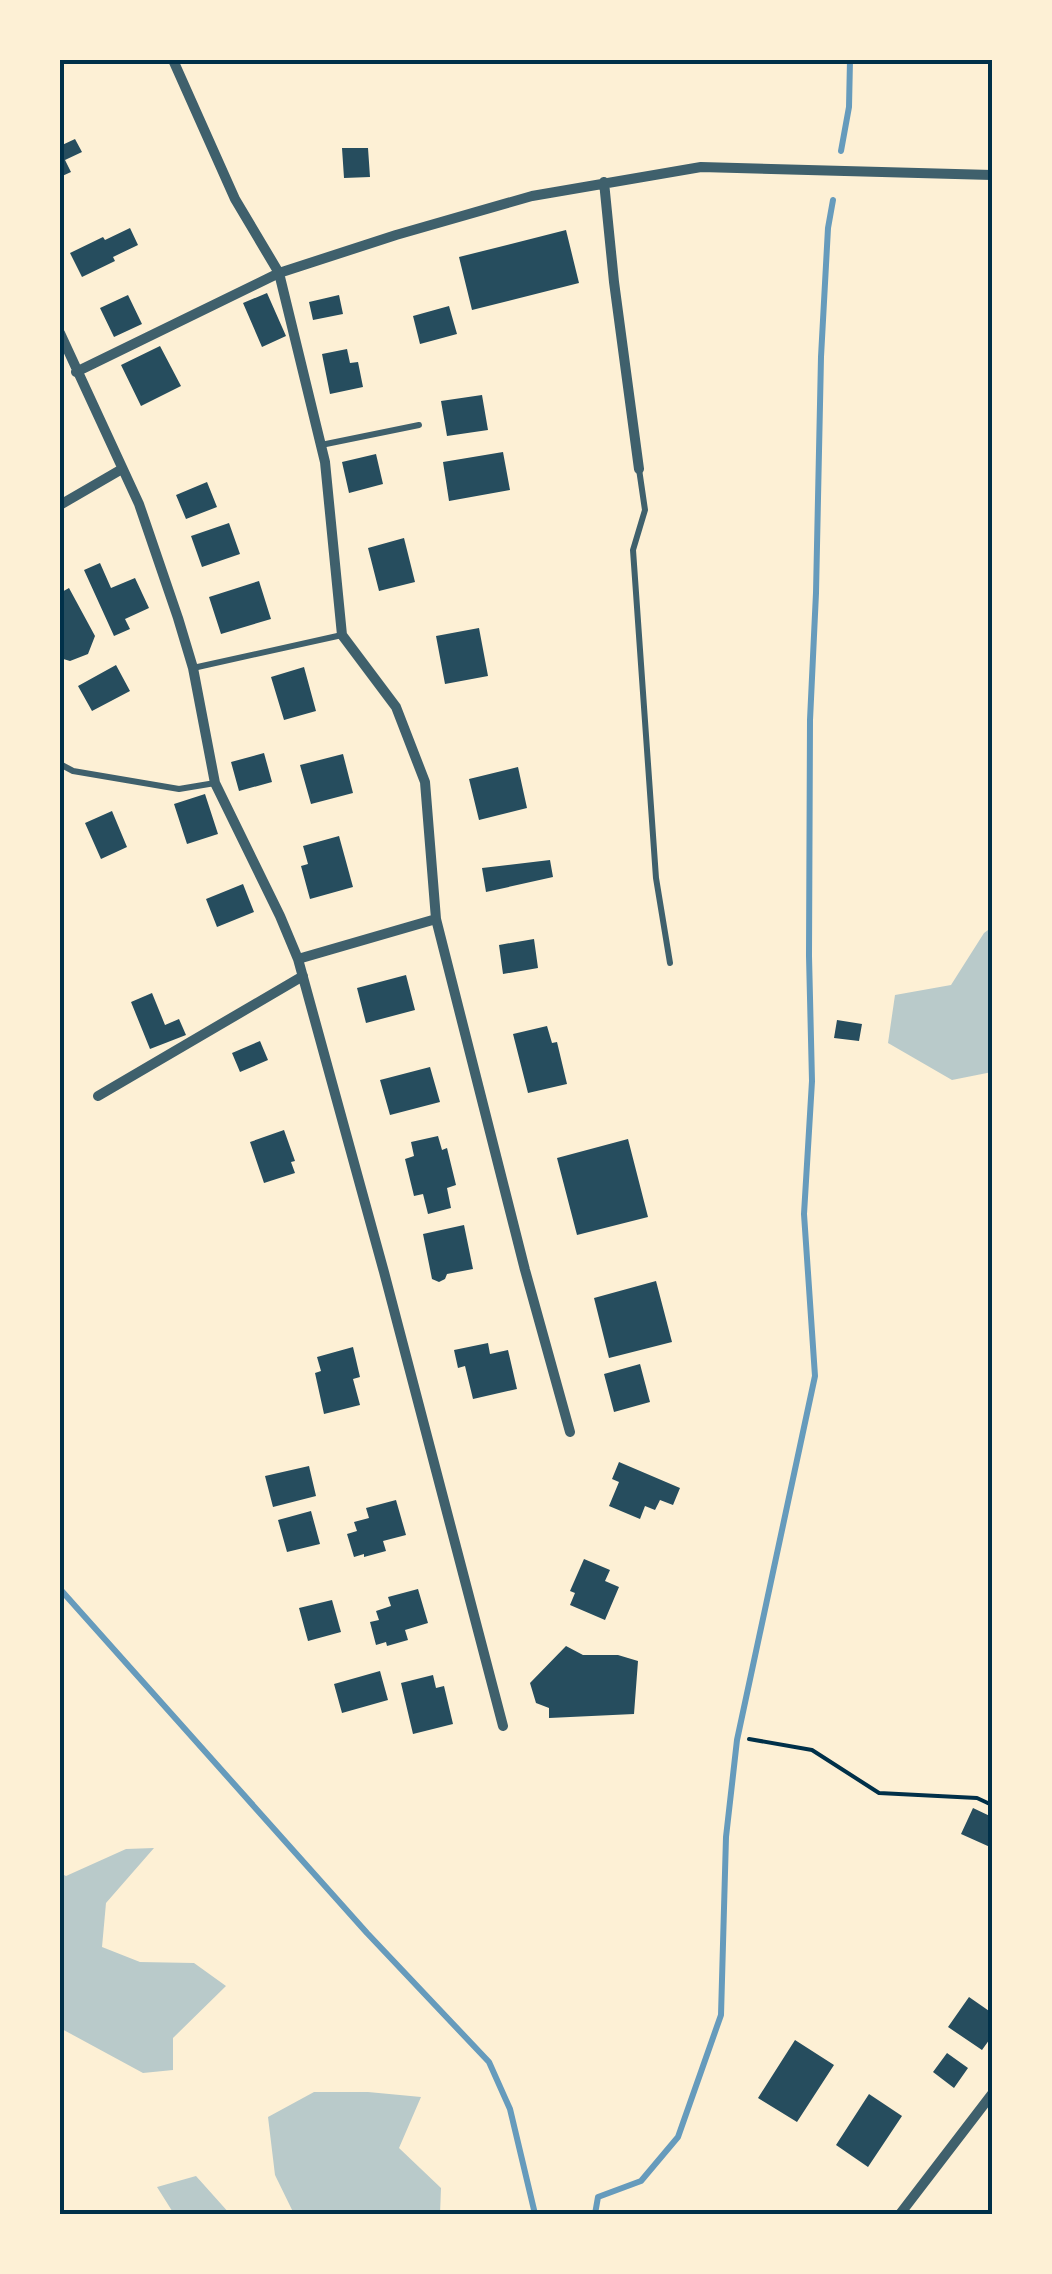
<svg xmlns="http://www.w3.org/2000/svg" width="1052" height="2274" viewBox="0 0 1052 2274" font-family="'Source Sans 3',sans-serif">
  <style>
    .green { fill: #b9caca }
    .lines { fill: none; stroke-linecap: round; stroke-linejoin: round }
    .stream { stroke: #669bbc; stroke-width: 6 }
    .building { fill: #264d5e }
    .path { stroke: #003049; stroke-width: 4 }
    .service { stroke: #3f606c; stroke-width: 6 }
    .minor { stroke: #3f606c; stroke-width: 10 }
    .neatline { fill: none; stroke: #003049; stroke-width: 4 }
  </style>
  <rect width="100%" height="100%" fill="#fdf0d5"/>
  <path class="green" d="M992,927V1072L952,1080L888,1043L895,995L951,985L984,933Z
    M154,1848L106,1903L102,1947L140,1962L194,1963L226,1986L173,2038V2070L143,2073L60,2028V1873L66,1876L126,1849Z
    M314,2092H368L421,2097L399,2148L441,2188L440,2214H294L275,2175L268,2117Z
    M196,2176L230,2214H174L157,2187Z"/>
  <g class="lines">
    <path class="stream" d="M841,151L849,107L850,60
      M60,1589L367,1933L489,2062L510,2109L535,2214
      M595,2214L598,2197L641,2181L678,2137L721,2015L726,1837L737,1740L815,1376L804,1214L812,1081L809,956L810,720L816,593L821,357L828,228L833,200"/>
  </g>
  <path class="building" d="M75,139L82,152L65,160L71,172L60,177V146Z
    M342,148H368L370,177L344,178Z
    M130,228L138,245L113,257L115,261L82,277L70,253L103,237L105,240Z
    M566,230L579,283L472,310L459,257Z
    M267,293L286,336L262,347L243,303Z
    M128,295L142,324L114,337L100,308Z
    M339,295L343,314L313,320L309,302Z
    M449,306L457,334L420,344L413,316Z
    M160,346L181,386L141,406L121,365Z
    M347,349L350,363L358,362L363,387L330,394L322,354Z
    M482,395L488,430L447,436L441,401Z
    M503,452L510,490L449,501L443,462Z
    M376,454L383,484L349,493L342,462Z
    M207,482L217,507L186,519L176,495Z
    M229,523L240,554L202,567L191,536Z
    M404,538L415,582L379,591L368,548Z
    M100,563L111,588L135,578L149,608L125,619L130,629L114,636L84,570Z
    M259,581L271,619L221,634L209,597Z
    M69,588L95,636L88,654L70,661L60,658V593Z
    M479,628L488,676L445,684L436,636Z
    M116,665L130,691L92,711L78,686Z
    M304,667L316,711L284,720L271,677Z
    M264,753L272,782L239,791L231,762Z
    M343,754L353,793L311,804L300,765Z
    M518,767L527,808L479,820L469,779Z
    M205,794L218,834L187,844L174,804Z
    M112,811L127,847L101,859L85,823Z
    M339,836L353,887L310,899L301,866L308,864L303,846Z
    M550,860L553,877L486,892L482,868Z
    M243,884L254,912L217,927L206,899Z
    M534,939L538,968L503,974L499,945Z
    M406,975L415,1010L366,1023L357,988Z
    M152,993L165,1025L179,1019L186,1035L150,1049L131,1002Z
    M837,1020L862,1024L859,1041L834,1038Z
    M547,1026L552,1043L557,1042L567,1084L528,1093L513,1034Z
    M260,1041L268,1060L240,1072L232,1053Z
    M430,1067L440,1102L390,1115L380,1080Z
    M284,1130L295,1161L291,1162L295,1173L264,1183L250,1142Z
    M438,1136L442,1150L447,1148L456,1185L447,1188L451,1208L428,1214L423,1194L414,1196L405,1159L414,1156L411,1142Z
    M628,1139L648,1217L577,1235L557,1158Z
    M464,1225L473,1269L447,1274L445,1279L439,1282L432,1279L423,1234Z
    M656,1281L672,1342L609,1358L594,1298Z
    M488,1343L490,1354L508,1350L517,1389L473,1399L465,1366L458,1368L454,1350Z
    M353,1347L360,1377L353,1379L360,1405L324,1414L315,1373L321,1371L317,1357Z
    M640,1364L650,1402L614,1412L604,1374Z
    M619,1462L680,1488L673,1505L660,1500L655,1510L645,1506L640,1519L609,1506L619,1482L612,1479Z
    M309,1466L316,1496L273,1507L265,1476Z
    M396,1500L406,1535L383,1541L386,1551L364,1557V1554L354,1557L347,1534L357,1531L354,1522L369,1518L366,1508Z
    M311,1511L320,1544L287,1552L278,1520Z
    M584,1559L610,1570L605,1581L619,1587L605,1620L570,1605L575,1593L570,1591Z
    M418,1589L428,1623L405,1630L408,1640L387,1646L386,1642L376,1645L370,1622L379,1620L376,1611L391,1606L388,1597Z
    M332,1600L341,1632L308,1641L299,1608Z
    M566,1646L583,1655H618L638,1661L634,1714L549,1718V1708L536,1703L530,1683Z
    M380,1671L388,1700L342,1713L334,1684Z
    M433,1675L436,1688L444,1686L453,1724L413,1734L401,1683Z
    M973,1808L992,1817L990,1847L961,1834Z
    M969,1997L992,2013V2036L982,2050L948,2027Z
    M795,2040L834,2065L797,2122L758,2098Z
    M947,2053L968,2068L954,2088L933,2072Z
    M869,2094L902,2116L868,2167L836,2145Z"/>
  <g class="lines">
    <path class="path" d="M749,1739L812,1750L879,1793L977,1798L992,1805"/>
    <path class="service" d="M321,445L419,425
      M639,469L645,510L633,550L656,878L670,963
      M193,668L342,635
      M60,764L73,771L179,789L215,783"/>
    <path class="minor" d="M173,60L235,199L279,273L325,462L342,635L396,707L425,782L436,919L525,1270L570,1432
      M604,182L614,282L639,469
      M60,333L139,504L178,618L193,668L215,783L280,916L298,959L384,1272L503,1726
      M76,372L279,273L396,235L532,196L701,167L992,175
      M60,505L122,469
      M298,959L436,919
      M98,1096L303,976
      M900,2214L992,2094"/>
  </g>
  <rect width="1052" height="2274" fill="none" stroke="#fdf0d5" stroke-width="125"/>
  <rect x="62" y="62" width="928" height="2150" class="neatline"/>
</svg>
